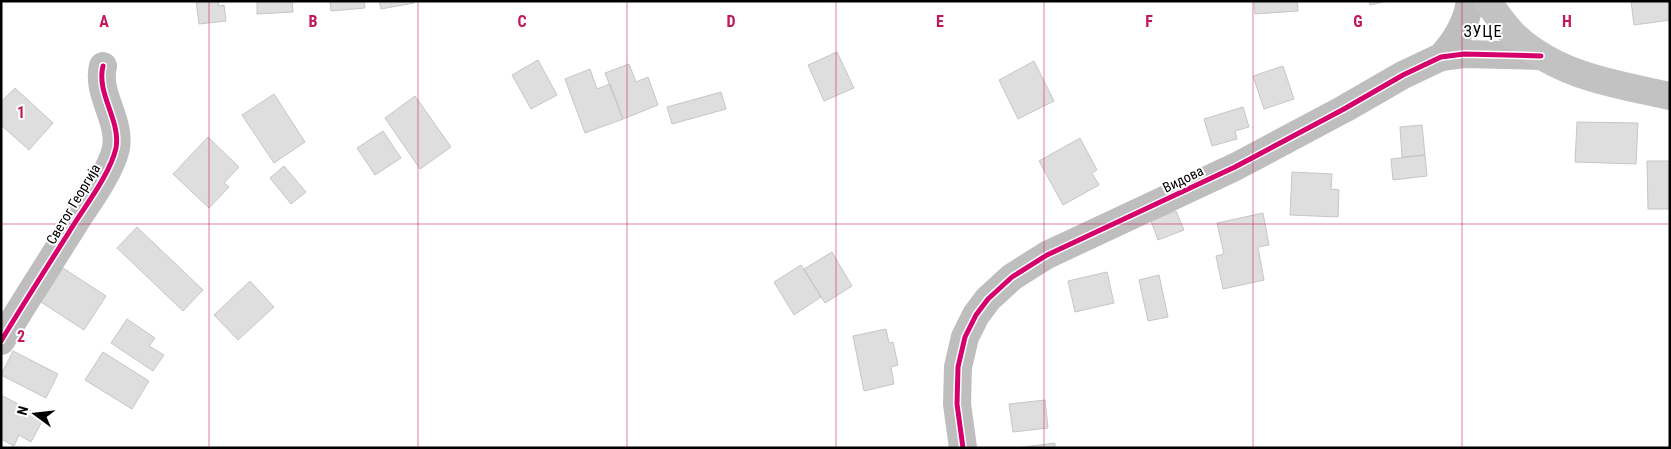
<svg xmlns="http://www.w3.org/2000/svg" width="1671" height="449" viewBox="0 0 1671 449" font-family="'Roboto Condensed',sans-serif">
  <style>
    .building { fill: #dedede; stroke: #c6c6c6 }
    .lines { fill: none; stroke-linecap: round; stroke-linejoin: round }
    .street { stroke: #bebebe; stroke-width: 28 }
    .secondary { stroke: #c2c2c2; stroke-width: 28 }
    .cycleway-casing { stroke: #fff; stroke-width: 8 }
    .cycleway { stroke: #d6006c; stroke-width: 5 }
    .grid { fill: none; stroke: #c2185b; stroke-width: 1; stroke-opacity: 0.55 }
    .labels { text-anchor: middle; dominant-baseline: central; stroke-width: 4; stroke-linejoin: round; paint-order: stroke }
    .street-label { font-size: 14px; fill: #000; stroke: #fff }
    .quarter-label { font-size: 16px; letter-spacing: 1px; fill: #000; stroke: #fff }
    .grid-label { font-size: 16px; text-anchor: middle; font-weight: bold; fill: #c2185b; stroke: #fff; stroke-width: 4; stroke-linejoin: round; paint-order: stroke }
  </style>
  <rect width="100%" height="100%" fill="#fff"/>
  <path class="building" d="M196,1H218L219,6L224,5L226,21L199,24Z
    M257,1H292L293,12L257,14Z
    M330,1H364L365,8L331,11Z
    M379,1H414V3L381,9Z
    M1254,1H1297L1298,11L1255,14Z
    M1369,1H1388L1370,5Z
    M1631,1H1670V20L1634,25Z
    M837,52L854,88L824,101L808,65Z
    M538,60L557,95L531,109L512,75Z
    M1034,61L1054,101L1018,119L999,80Z
    M629,64L636,82L648,77L658,105L623,119L605,73Z
    M1283,66L1294,99L1264,109L1253,76Z
    M590,69L597,89L610,84L623,119L585,133L565,79Z
    M15,88L53,123L29,150L1,125V102Z
    M721,92L726,109L672,124L667,107Z
    M274,94L305,142L274,163L242,115Z
    M415,96L451,147L420,169L385,118Z
    M1243,107L1249,127L1235,131L1237,139L1212,146L1204,119Z
    M1577,122L1638,123L1636,164L1575,162Z
    M1422,125L1425,155L1402,157L1400,127Z
    M383,131L401,158L375,175L357,148Z
    M208,137L239,167L224,183L229,187L209,208L173,174Z
    M1080,138L1097,170L1092,173L1099,185L1063,205L1039,161Z
    M1425,155L1427,176L1393,180L1391,159Z
    M1647,161H1670V209H1648Z
    M284,166L306,192L291,204L270,178Z
    M1292,172L1332,174L1331,189L1339,190L1338,217L1290,215Z
    M1176,211L1184,230L1158,240L1151,221Z
    M1263,213L1269,245L1258,247L1264,280L1223,289L1216,256L1224,254L1217,223Z
    M137,227L203,290L183,311L117,248Z
    M832,252L852,286L825,303L804,269Z
    M801,265L821,297L794,315L774,282Z
    M63,268L106,296L84,330L41,302Z
    M1107,272L1114,303L1075,312L1068,281Z
    M1159,275L1168,317L1148,321L1139,280Z
    M250,281L274,307L238,340L214,315Z
    M127,319L155,338L149,346L164,355L153,371L111,343Z
    M886,329L889,343L893,342L898,365L891,367L894,384L864,391L853,336Z
    M13,351L58,374L46,398L1,375Z
    M103,352L149,381L132,409L85,380Z
    M1,395L44,418L31,442L19,435L14,446L1,439Z
    M1045,400L1048,428L1013,432L1009,404Z
    M1055,443V448H1016Z"/>
  <g class="lines">
    <path class="street" d="M1441,57C1456,41 1467,22 1470,1
      M1,341C25,301 51,261 76,221C89,201 111,171 116,148C121,120 96,94 103,66
      M963,448L957,404L958,367L965,337L976,315L988,299L1012,277L1047,255L1235,167L1344,109L1403,75L1441,57L1464,54L1541,56"/>
    <path class="secondary" d="M1487,1C1496,13 1505,27 1516,37C1559,76 1615,84 1670,96"/>
    <g class="cycleway-casing">
      <path id="cycleway" d="M1,341C25,301 51,261 76,221C89,201 111,171 116,148C121,120 96,94 103,66
        M963,448L957,404L958,367L965,337L976,315L988,299L1012,277L1047,255L1235,167L1344,109L1403,75L1441,57L1464,54L1541,56"/>
    </g>
    <use href="#cycleway" class="cycleway"/>
  </g>
  <path class="grid" d="M209,1V448M418,1V448M627,1V448M836,1V448M1044,1V448M1253,1V448M1462,1V448M1,224H1670"/>
  <g class="labels">
    <g class="street-label">
      <text transform="translate(1183 179) rotate(-26)">Видова</text>
      <text transform="translate(73 204) rotate(-59)">Светог Георгија</text>
    </g>
    <g class="quarter-label">
      <text x="1483" y="31">ЗУЦЕ</text>
    </g>
  </g>
  <g class="grid-label">
    <text x="104" y="27">A</text>
    <text x="313" y="27">B</text>
    <text x="522" y="27">C</text>
    <text x="731" y="27">D</text>
    <text x="940" y="27">E</text>
    <text x="1149" y="27">F</text>
    <text x="1358" y="27">G</text>
    <text x="1567" y="27">H</text>
    <text x="21" y="118">1</text>
    <text x="21" y="342">2</text>
  </g>
  <rect width="1671" height="449" fill="none" stroke="#000000" stroke-width="5"/>
  <g transform="translate(35 414) rotate(285)" stroke="#ffffff" stroke-width="4" paint-order="stroke">
  <path d="M0-4L9 19L0 12L-9 19Z" fill="#000000"/>
  <text y="-8" font-size="14" font-weight="bold" text-anchor="middle" fill="#000000">N</text>
  </g>
</svg>
